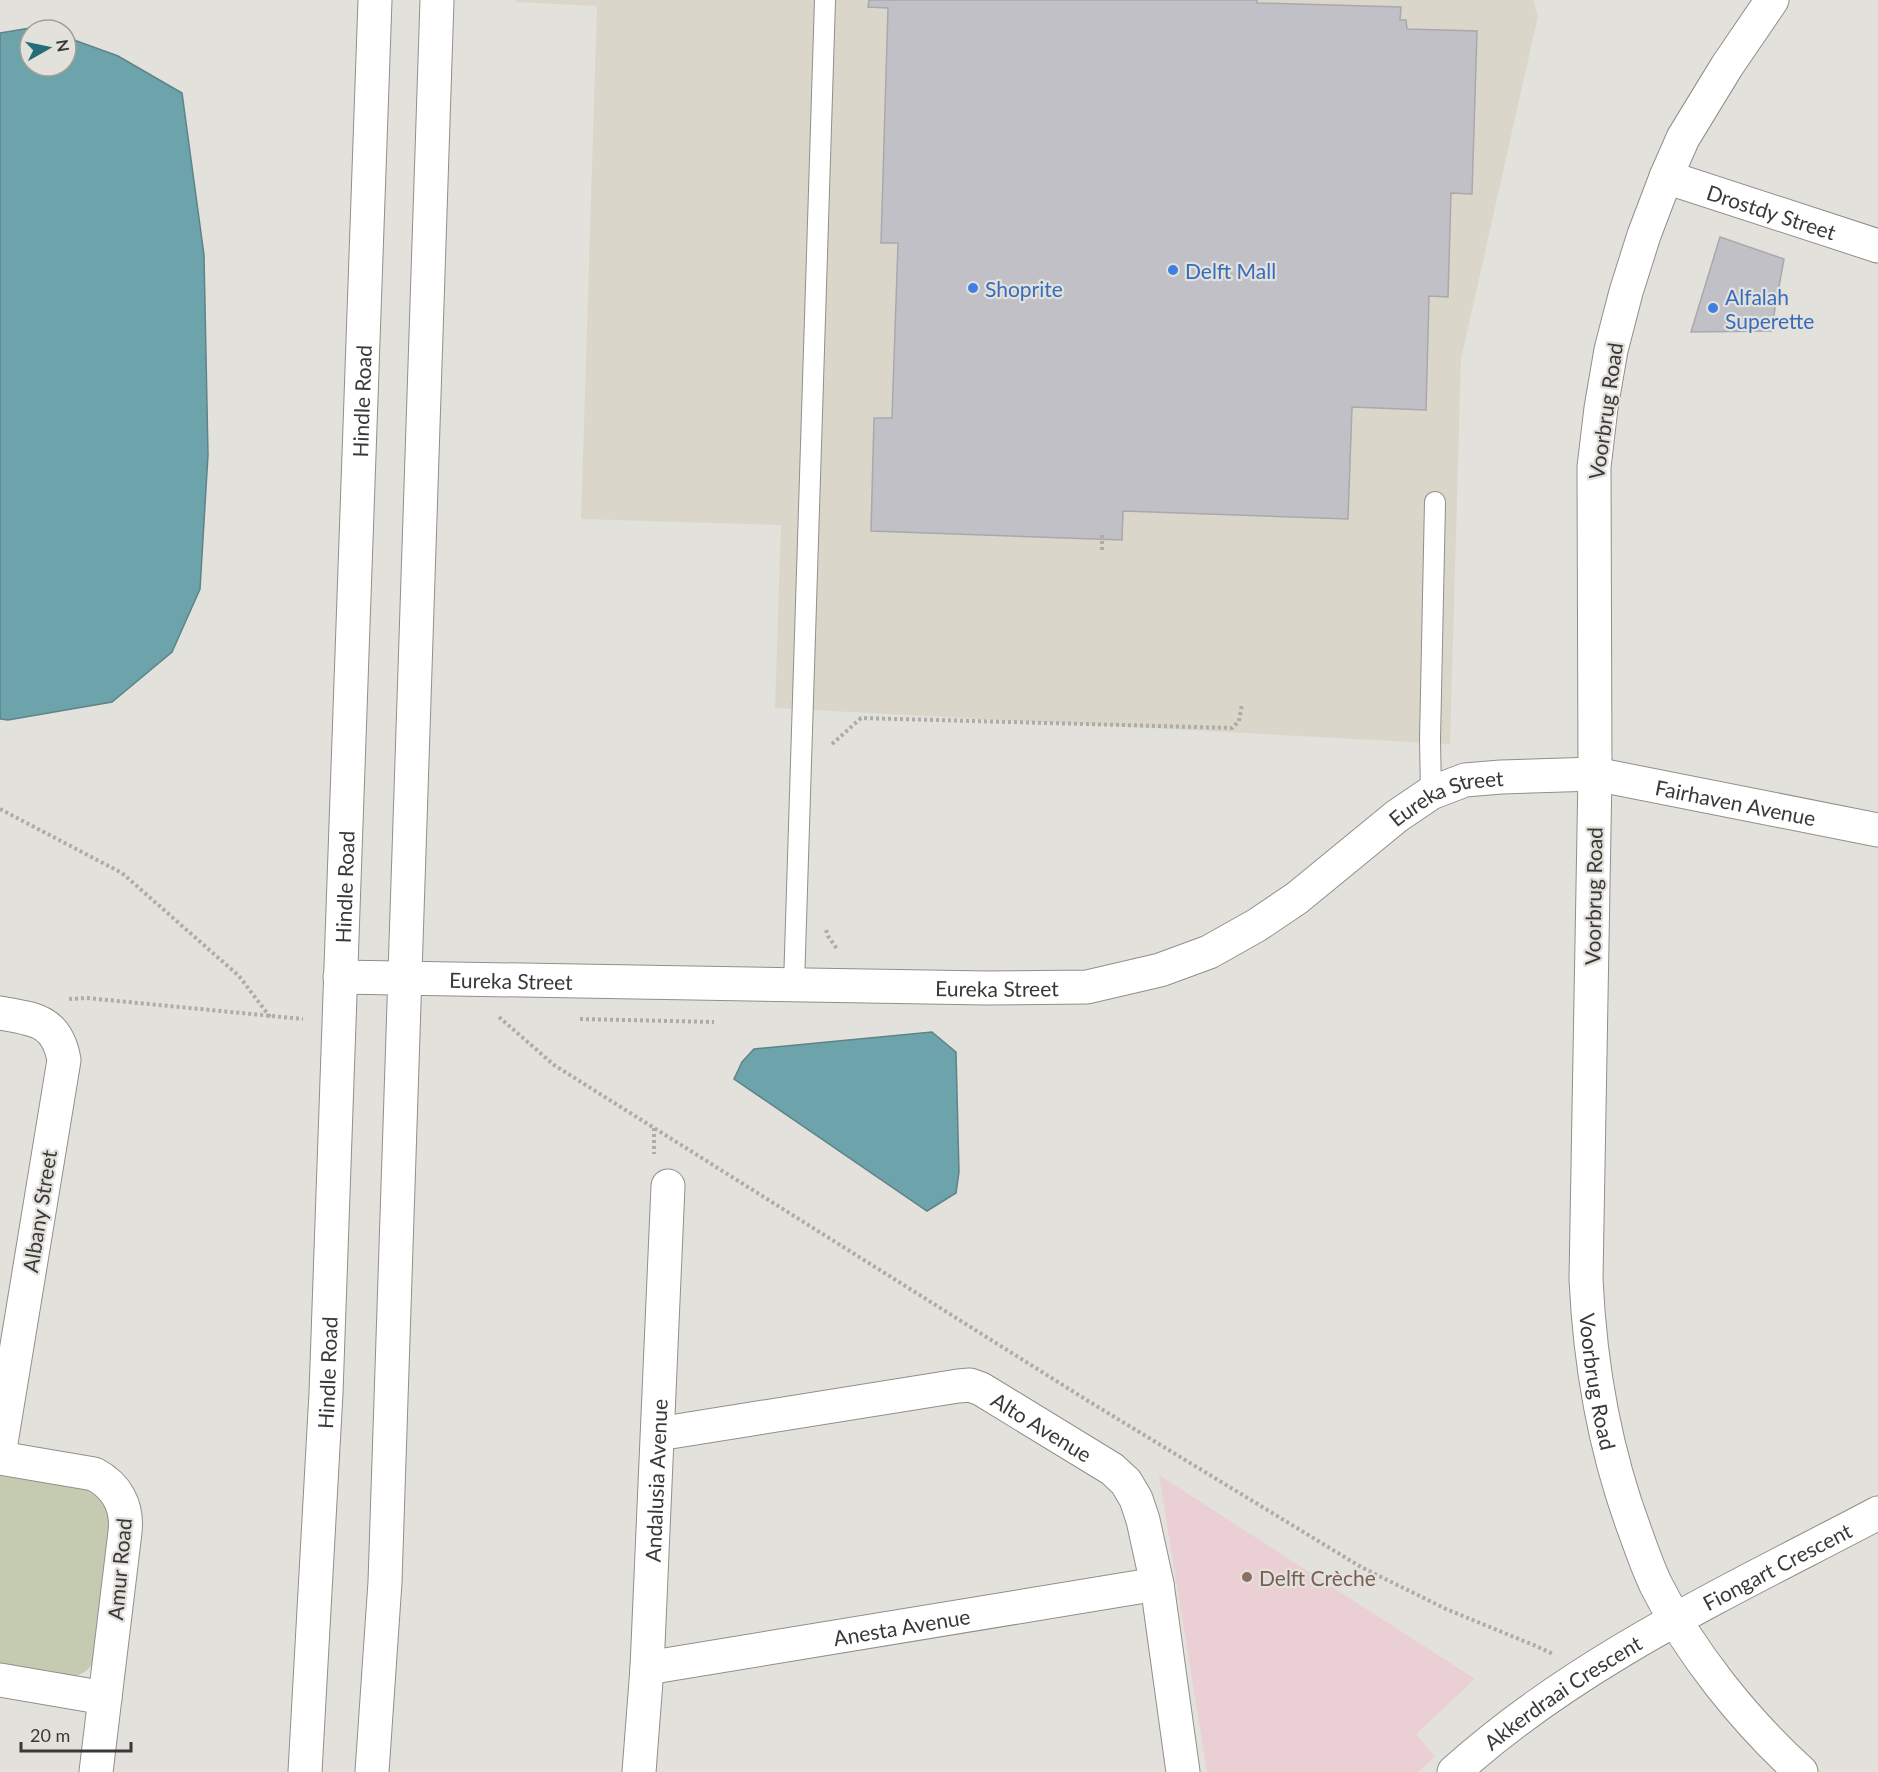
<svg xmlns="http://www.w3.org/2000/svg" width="1878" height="1772" viewBox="0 0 1878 1772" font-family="Lato,sans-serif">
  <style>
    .built { fill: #dbd6ca }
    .education { fill: #ead0d4 }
    .green { fill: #c5cbb0 }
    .water { fill: #6da3ab; stroke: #5e8388; stroke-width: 1.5 }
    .building { fill: #c1c0c6; stroke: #a9a8ad; stroke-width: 1.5 }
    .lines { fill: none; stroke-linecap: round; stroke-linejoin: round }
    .service-casing { stroke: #918f8a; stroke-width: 22 }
    .minor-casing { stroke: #918f8a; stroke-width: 35 }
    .secondary-casing { stroke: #918f8a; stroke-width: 35 }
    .path { stroke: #aeaca8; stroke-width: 4; stroke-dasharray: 3 3; stroke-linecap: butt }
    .service { stroke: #fff; stroke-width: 20 }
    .minor { stroke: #fff; stroke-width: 33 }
    .secondary { stroke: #fff; stroke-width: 33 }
    .shop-dot { fill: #3f7fe0; stroke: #e3e1db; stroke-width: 2 }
    .education-dot { fill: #8d6e63; stroke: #e3e1db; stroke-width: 2 }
    .labels { text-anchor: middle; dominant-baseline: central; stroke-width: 4.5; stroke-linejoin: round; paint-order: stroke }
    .street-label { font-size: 21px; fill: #3a3937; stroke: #e3e1db }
    .shop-label { font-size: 21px; fill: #366cbe; stroke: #e3e1db; text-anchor: start }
    .education-label { font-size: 21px; fill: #785e54; stroke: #e3e1db; text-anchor: start }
  </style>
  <rect width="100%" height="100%" fill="#e3e1db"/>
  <path class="built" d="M515,0H1533L1538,16L1461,359L1450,744L775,708L781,525L581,519L597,6L515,2Z"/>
  <path class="education" d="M1159,1475L1475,1679L1416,1734L1435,1757L1418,1772H1207Z"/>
  <path class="green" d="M0,1472L93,1489L111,1508L95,1659C90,1669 84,1674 73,1677L0,1666Z"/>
  <path class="water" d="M36,27L46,30H30V66H66V37L118,56L182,93L204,255L208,455L200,589L172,652L112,702L8,720L0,719V33Z
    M932,1032L956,1052L959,1172L956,1193L927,1211L734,1079L742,1062L754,1049Z"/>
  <path class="building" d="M869,0H1257V3L1401,7L1400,20H1406L1407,29L1477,31L1472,194L1451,193L1448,297L1429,296L1426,410L1352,407L1348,519L1123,511L1122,540L871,531L874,418H892L898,243H881L888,8L868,7Z
    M1720,237L1784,259L1771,331L1691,332Z"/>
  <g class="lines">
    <g class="service-casing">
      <path id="service" d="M1431,793L1430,740L1435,502
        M794,985L825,0"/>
    </g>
    <g class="minor-casing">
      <g id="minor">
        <path id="s1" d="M1772,0L1727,66L1683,138L1666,177L1644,235L1626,292L1611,350L1601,408L1594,467L1595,774L1586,1279C1590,1366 1605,1452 1636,1534C1642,1551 1648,1568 1656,1585C1690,1653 1745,1721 1801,1772"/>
        <path id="s2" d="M1666,177L1878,246"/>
        <path id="s3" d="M340,977L987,988L1087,987L1160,970L1209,952L1257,925L1297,898L1397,816L1431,793L1465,780L1501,777L1595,774L1878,830"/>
        <path d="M0,1013C34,1019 57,1020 64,1060L0,1449"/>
        <path id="s4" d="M658,1434L958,1386L970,1385L981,1389L1112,1469L1126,1482L1136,1499L1143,1520L1157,1584L1183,1772"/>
        <path d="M0,1458L94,1474C117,1486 128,1506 125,1532L96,1772"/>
        <path id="s5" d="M647,1668L1157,1584"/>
        <path d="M0,1680L105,1698"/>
        <path id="s6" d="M639,1772L647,1668L668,1186"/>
        <path id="s7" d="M1454,1772C1577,1661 1732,1590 1878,1513"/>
      </g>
    </g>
    <g class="secondary-casing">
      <g id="secondary">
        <path id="s8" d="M305,1772L326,1393L375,0"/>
        <path d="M372,1772L385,1582L437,0"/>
      </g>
    </g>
    <path class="path" d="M1102,550V535
      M832,744L861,718L1232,728L1239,721L1242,704
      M0,809L122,873L239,976L270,1017
      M826,930L828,936L837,949
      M69,999L87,998L303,1019
      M499,1017L554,1065L1085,1399L1361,1567L1446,1609L1536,1646L1553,1654
      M580,1019L714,1022
      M654,1128V1154"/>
    <use href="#service" class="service"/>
    <use href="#minor" class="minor"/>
    <use href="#secondary" class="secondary"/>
  </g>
  <g class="shop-dot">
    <circle cx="1173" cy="270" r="6"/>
    <circle cx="973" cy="288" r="6"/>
    <circle cx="1713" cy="308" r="6"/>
  </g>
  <circle class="education-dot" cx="1247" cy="1577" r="6"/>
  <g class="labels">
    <g class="street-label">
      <text stroke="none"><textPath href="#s2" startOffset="111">Drostdy Street</textPath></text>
      <text stroke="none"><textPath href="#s8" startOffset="1372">Hindle Road</textPath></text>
      <text transform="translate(1605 411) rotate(-82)">Voorbrug Road</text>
      <text stroke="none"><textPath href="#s3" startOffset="1161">Eureka Street</textPath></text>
      <text stroke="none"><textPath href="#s3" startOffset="1458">Fairhaven Avenue</textPath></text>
      <text stroke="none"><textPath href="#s8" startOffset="886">Hindle Road</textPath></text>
      <text transform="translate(1593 896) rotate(-89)">Voorbrug Road</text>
      <text stroke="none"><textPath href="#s3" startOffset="171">Eureka Street</textPath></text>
      <text stroke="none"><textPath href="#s3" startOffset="657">Eureka Street</textPath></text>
      <text transform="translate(39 1211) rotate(-81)">Albany Street</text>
      <text stroke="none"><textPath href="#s8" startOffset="400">Hindle Road</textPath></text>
      <text stroke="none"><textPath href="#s1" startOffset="1422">Voorbrug Road</textPath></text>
      <text stroke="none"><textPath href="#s4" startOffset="399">Alto Avenue</textPath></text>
      <text stroke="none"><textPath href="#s6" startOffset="292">Andalusia Avenue</textPath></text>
      <text stroke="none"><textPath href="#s7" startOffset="384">Fiongart Crescent</textPath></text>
      <text transform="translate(119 1569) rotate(-85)">Amur Road</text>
      <text stroke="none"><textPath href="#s5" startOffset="258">Anesta Avenue</textPath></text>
      <text stroke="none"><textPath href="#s7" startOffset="135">Akkerdraai Crescent</textPath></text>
    </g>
    <g class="shop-label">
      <text x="1185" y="270">Delft Mall</text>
      <text x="985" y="288">Shoprite</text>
      <text x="1725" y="296">Alfalah<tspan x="1725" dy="24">Superette</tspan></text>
    </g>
    <g class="education-label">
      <text x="1259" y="1577">Delft Crèche</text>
    </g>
  </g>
  <g transform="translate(48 48) rotate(81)"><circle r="28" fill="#e3e1db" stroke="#9f9e99" stroke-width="1.5"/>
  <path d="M0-4.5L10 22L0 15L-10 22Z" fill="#256e78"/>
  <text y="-9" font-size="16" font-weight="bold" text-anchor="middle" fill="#3a3937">N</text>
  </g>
  <path d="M21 1742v9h110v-9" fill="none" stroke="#3a3937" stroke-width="3"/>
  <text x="30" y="1742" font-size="18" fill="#3a3937" stroke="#e3e1db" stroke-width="4.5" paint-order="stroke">20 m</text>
</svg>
